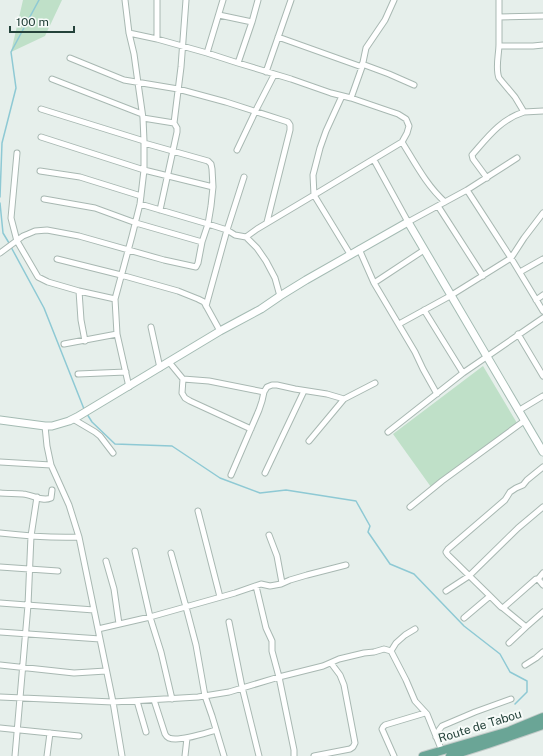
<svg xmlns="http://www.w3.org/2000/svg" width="543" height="756" viewBox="0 0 543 756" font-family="'Public Sans',sans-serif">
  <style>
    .green { fill: #bfe0c8 }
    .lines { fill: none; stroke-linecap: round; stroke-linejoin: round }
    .stream { stroke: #8ec9d4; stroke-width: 1.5 }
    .street-casing { stroke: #a8b8b2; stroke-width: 7 }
    .secondary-casing { stroke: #a4bbb3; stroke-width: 9 }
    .primary-casing { stroke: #c2cac8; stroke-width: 10 }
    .street { stroke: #fff; stroke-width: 5 }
    .secondary { stroke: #fff; stroke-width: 7 }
    .primary { stroke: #6aa596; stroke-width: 8 }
    .labels { text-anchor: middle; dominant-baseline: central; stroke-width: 4; stroke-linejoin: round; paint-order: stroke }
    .street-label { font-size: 12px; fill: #24423a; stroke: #f7fbf9 }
  </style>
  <rect width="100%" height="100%" fill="#e6efeb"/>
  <path class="green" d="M23,0H62L45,36L11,52Z
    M483,366L517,423L431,487L393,434Z"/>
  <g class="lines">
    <path class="stream" d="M0,197L2,143L16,88L11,52L39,0
      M0,203L3,233L9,243
      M11,247L44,308L84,409
      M87,414L92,422L115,444L172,446L220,478L260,493L286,490L356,501L370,526L368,532L390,564L414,574L464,626L500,654L510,672L527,681V692L515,704"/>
    <g class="street-casing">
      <path id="street" d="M125,0L129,33L134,54L138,83L143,118L144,141V170L140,204L132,236L115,299L117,334L129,387
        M157,0V39
        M499,0C499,15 499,29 499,44C499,55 495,68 499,78L515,97L524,112L543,111
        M219,15L252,22L258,0
        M499,17L543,16
        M129,33L157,39L207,53L238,63L291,79L331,93L351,98L389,111L398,114L406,119L409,126L407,133L402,142C415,163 427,186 445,202
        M278,37L362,67
        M499,46H533L543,45
        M207,53L223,0
        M70,58L124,80L178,89L226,102L288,122L290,125V130L267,222
        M238,63L252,22
        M362,64L389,74L414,85
        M266,72L291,0
        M52,79L142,114
        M342,96L326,131L320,148L313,175L314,195L402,142
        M351,98L362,67L366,48L385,20L394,0
        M41,109L144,141
        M143,118L174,123L177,128V132L160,210
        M174,123L181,67L186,0
        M41,137L144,170L213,187
        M237,150L257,108L274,75
        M17,153L11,218L17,241L38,277L48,282L79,291L115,299
        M374,160L408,222L467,190L517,158
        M40,171L80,177L141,196
        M487,178L473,159L472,155C487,138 501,119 524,112
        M467,190L511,258L543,311
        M44,199L95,208L136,223L202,242
        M140,204L208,224L227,230L235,235L246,237L257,248L266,261L275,278L280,296
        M438,206L483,276
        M246,237L257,229L314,195L350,254
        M359,249L374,283L424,250
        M0,253L23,236L28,234L35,231L47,230L79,236L164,260L196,267L198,263L202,242L208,224L211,206L213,187L212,169L211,164L208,161L144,143
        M57,259L121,275L178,291L198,299L204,302L220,331
        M520,272L543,259
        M374,283L415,352L423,369L437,394
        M79,291L81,320L85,341
        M536,300L543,295
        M206,306L227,230L244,177
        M424,310L463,373
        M399,324L450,296L511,258L524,238L543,213
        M151,327L160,368
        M518,334L543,376
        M64,344L117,334
        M169,362L183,379L182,393L185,398L190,401L251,429
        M78,374L126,372
        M183,379L209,381L264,392
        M518,411L543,396
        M73,419L95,432L100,436L113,453
        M45,426L47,446L51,465L69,505L79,537L113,702L122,756
        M388,432L463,373L543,318
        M309,441L344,399
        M0,462L51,465
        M543,467L527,480L523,485L516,488L510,492L505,500L448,549L446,552L448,555L490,596L501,607L503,608L536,579H538L543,573
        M265,473L304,391
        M231,475L259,410L262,401L264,392L267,387L272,385H277L295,389L327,394L344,399L375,383
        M0,493C8,494 15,493 23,494C33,495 42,502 51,498L52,490
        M410,507L442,481L524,421
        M198,511L220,597
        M0,533C26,536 52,538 79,537
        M269,535L277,556L282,583
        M135,551L150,617L161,652L172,699
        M171,553L186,607L196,645L205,696L212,716L224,756
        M106,561L114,589L119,624
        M0,567L58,571
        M538,579L543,585
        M256,586L266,628L272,641V651L279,677L294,750V756
        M446,591L469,576L518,528L543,507
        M0,603L94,610
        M503,608L526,627
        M464,618L490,596
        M229,622L242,687L259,756
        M98,629L150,617L235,593L261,584L270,586L281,584L290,580L307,575L346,565
        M0,632L100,639
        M509,643L526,627L543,612
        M391,651L406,680L415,701L427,714L442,751
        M0,665L74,673L106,671
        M525,665L536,658L543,652
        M0,697L113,702L198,697L229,692L279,677L323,666L339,659L364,653L374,652L384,649L391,651L396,643L405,635L415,629
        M154,700L165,734C166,736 167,737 169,738C179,742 205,733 216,730
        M137,701L146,732
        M0,728L79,736
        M436,737L439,730L442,726L475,712L511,699
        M15,756L28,605L31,536L37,497
        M47,756L50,733
        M185,756L187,738
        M314,756L350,749L353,747L355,743L344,685L340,675L331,663
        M394,756L382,729L383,727L385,725L425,713"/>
    </g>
    <g class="secondary-casing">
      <path id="secondary" d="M0,420L45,426H52L69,421L77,417L220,331L261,309L280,296L306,280L408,222L543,452"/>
    </g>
    <g class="primary-casing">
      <path id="primary" d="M423,756L509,731L543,717
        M450,756L488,744L543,725"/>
    </g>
    <use href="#street" class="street"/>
    <use href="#secondary" class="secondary"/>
    <use href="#primary" class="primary"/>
  </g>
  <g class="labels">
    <g class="street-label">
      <text transform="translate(480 726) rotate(-17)">Route de Tabou</text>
    </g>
  </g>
  <path d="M10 26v6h64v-6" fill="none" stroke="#24423a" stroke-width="2"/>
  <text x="16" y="26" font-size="12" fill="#24423a" stroke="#f7fbf9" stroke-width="3" paint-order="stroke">100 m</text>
</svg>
